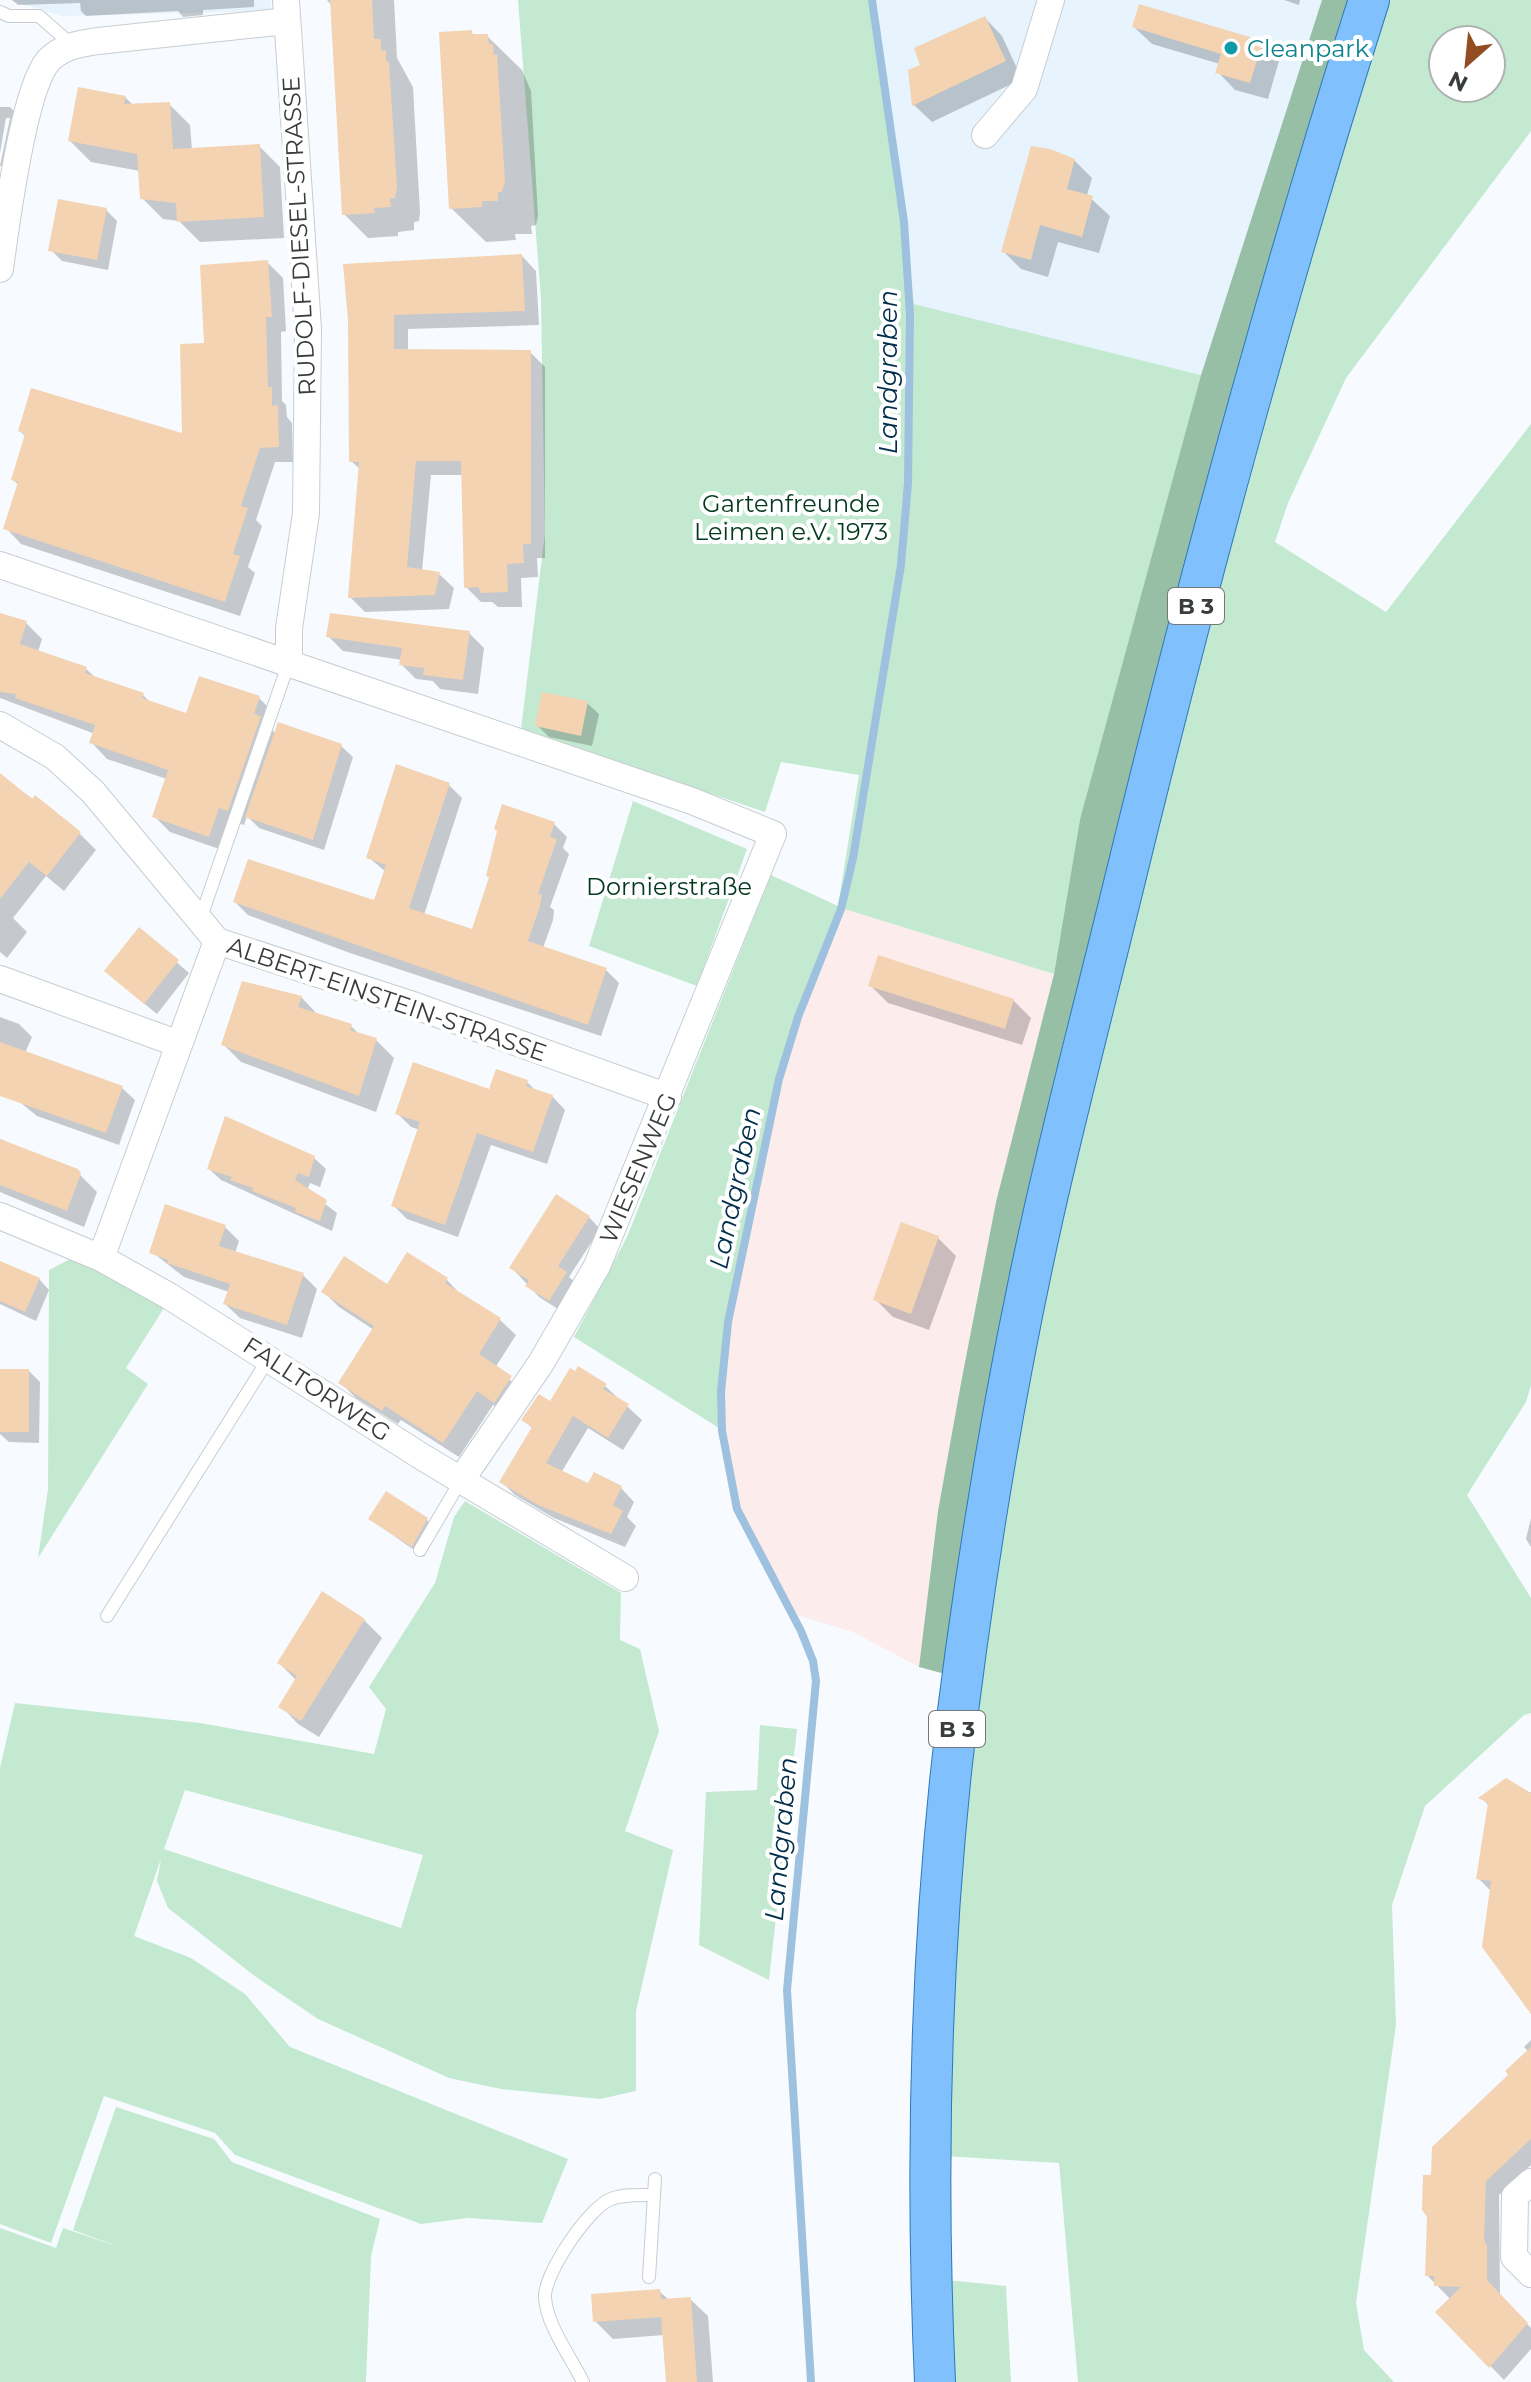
<svg xmlns="http://www.w3.org/2000/svg" width="1531" height="2382" viewBox="0 0 1531 2382" font-family="Montserrat,sans-serif">
  <style>
    .built { fill: #e7f3fd }
    .industrial { fill: #fdecec }
    .green { fill: #c3e9d1; fill-rule: evenodd }
    .forest { fill: #97bfa6 }
    .shadow { fill: #0003 }
    .lines { fill: none; stroke-linecap: round; stroke-linejoin: round }
    .stream { stroke: #9dc1de; stroke-width: 8 }
    .building { fill: #f3d3b2 }
    .lane-casing { stroke: #c7cdd1; stroke-width: 14 }
    .street-casing { stroke: #c7cdd1; stroke-width: 28 }
    .primary-casing { stroke: #2f77b9; stroke-width: 42 }
    .lane { stroke: #fff; stroke-width: 12 }
    .street { stroke: #fff; stroke-width: 26 }
    .primary { stroke: #7fc0fd; stroke-width: 40 }
    .culture-dot { fill: #0f9aa8; stroke: #fff; stroke-width: 3 }
    .labels { text-anchor: middle; dominant-baseline: central; stroke-width: 8; stroke-linejoin: round; paint-order: stroke }
    .shield { fill: #fff; stroke: #757778; stroke-width: 2 }
    .shield-label { font-size: 22px; font-weight: bold; fill: #3a3d3e }
    .culture-label { font-size: 24px; fill: #0d838f; stroke: #fff; text-anchor: start }
    .street-label { font-size: 24px; fill: #3a3d3e; stroke: #fff }
    .park-label { font-size: 24px; fill: #043921; stroke: #fff }
    .water-label { font-size: 26px; font-style: italic; fill: #002e4a; stroke: #fff }
  </style>
  <rect width="100%" height="100%" fill="#f7fbff"/>
  <path class="built" d="M10,0H270L271,11L61,16Z
    M875,0H1322L1201,375L914,304Z"/>
  <path class="industrial" d="M838,907L1054,974L996,1202L961,1383L938,1511L919,1667L853,1632L787,1612L732,1507L719,1428L724,1323L776,1078L796,1014Z"/>
  <path class="green" d="M518,0H875L914,304L1201,375L1080,819L1054,974L838,907L796,1014L776,1078L724,1323L719,1428L574,1337L627,1237L771,875L838,906L859,775L781,762L765,812L521,729L545,533L541,299Z
    M1389,0H1531V131L1346,378L1288,503L1275,542L1386,612L1531,424V1385L1526,1402L1467,1495L1531,1598V1713L1524,1715L1425,1806L1392,1905L1396,2025L1356,2303L1364,2350L1394,2382H1078L1059,2163L944,2156L952,1956L996,1555L1050,1266L1145,850L1290,325ZM1443,40H1491V88H1443Z
    M633,801L747,849L697,986L589,946Z
    M76,1256L166,1305L126,1368L148,1384L38,1558L48,1489L49,1270Z
    M465,1501L621,1593L620,1640L640,1649L659,1731L625,1831L673,1850L636,2011V2091L600,2099L501,2089L449,2078L318,2019L256,1977L168,1908L157,1881L161,1859L134,1936L191,1958L245,1994L290,2047L568,2159L542,2223L468,2218L421,2224L235,2155L215,2133L104,2096L51,2243L0,2224V1768L15,1703L200,1723L374,1754L386,1709L369,1687L435,1583L454,1517ZM185,1790L423,1855L401,1928L164,1849Z
    M760,1725L797,1729L769,1980L699,1945L706,1792L757,1790Z
    M116,2107L214,2139L232,2162L380,2219L371,2256L366,2382H0V2228L56,2248L63,2228L122,2248L73,2230Z
    M947,2280L1006,2286L1011,2382H949Z"/>
  <path class="forest" d="M1322,0H1351L1305,139L1231,397L1064,1039L999,1350L945,1674L919,1667L938,1511L961,1383L996,1202L1054,974L1080,819L1201,375Z"/>
  <path class="shadow" d="M12,0H254V7L203,10V15L183,17L178,11L86,16L81,11L80,3L18,5Z
    M327,0H394L397,58L413,87L420,212L419,221L414,222V230L398,232V236L368,238L344,214L332,6Z
    M1284,0H1300L1299,5Z
    M985,18L1002,36L1022,79L932,122L914,105L910,71L923,66Z
    M1134,27L1262,43L1279,61L1268,99L1235,90L1218,72L1220,64L1152,44Z
    M471,32L475,36H487L522,70L531,91L538,216L536,225L531,226L532,234H515L516,240L486,242L451,208Z
    M125,97L134,106L169,104L190,125L192,150L259,146L280,167L284,238L200,242L179,221L163,219L142,198L140,171L91,162L70,141Z
    M0,107H10L23,120L15,166H0L10,118H6L0,153Z
    M1074,160L1092,178L1087,195L1110,216L1099,253L1058,242L1048,277L1021,269L1004,252Z
    M106,210L117,221L108,270L62,261L51,250Z
    M522,256L536,271L539,325L408,329V351L530,352L545,367V558H537L538,577L521,578L522,607H498L492,602H481L466,587L464,475H431L422,571L439,574L454,588L449,609L365,612L350,597L361,470L351,461L350,320Z
    M267,262L283,278L286,331L281,332L282,401L286,405L287,417L292,423L293,462H275L256,520L262,526L248,567L255,573L240,616L21,544L6,528L19,485L13,480L26,437L20,431L184,436L207,345Z
    M0,614L26,623L42,639L38,652L86,669L96,678L143,695L152,704L188,716L259,698L275,714L270,728L276,734L341,746L353,757L324,850L259,828L247,816L244,825L235,822L225,851L170,832L154,816L167,779L107,759L92,743L95,734L0,698Z
    M469,633L484,648L478,694L440,689L433,681L416,679L401,664L402,660L343,651L328,636Z
    M587,703L599,714L592,746L549,737L537,725Z
    M0,775L80,834L96,850L64,891L46,876L13,918L27,932L7,958L0,952Z
    M449,785L462,798L424,915L473,932L554,824L567,837L563,848L569,854L550,907L554,910L553,920L543,948L606,970L619,983L601,1036L350,953L248,915L235,902L376,903L386,872L368,857Z
    M139,930L189,973L157,1014L118,982Z
    M870,985L1013,1000L1031,1018L1022,1045L888,1003Z
    M301,997L319,1016L351,1026L360,1035L376,1040L394,1058L376,1112L241,1062L223,1044Z
    M0,1017L19,1024L32,1037L25,1053L122,1088L135,1100L119,1145L37,1116L0,1086Z
    M527,1082L536,1091L552,1096L565,1110L547,1164L491,1145L458,1237L407,1219L393,1205L420,1130L411,1127L397,1113Z
    M0,1139L80,1175L97,1192L84,1227L0,1192Z
    M314,1158L326,1169L320,1187L310,1183L307,1190L337,1213L332,1231L221,1180L209,1169Z
    M589,1217L600,1229L569,1277L578,1285L561,1311L539,1297L512,1268Z
    M902,1225L938,1238L956,1256L929,1330L893,1317L875,1299Z
    M225,1227L239,1241L235,1253L303,1275L317,1289L302,1338L240,1318L225,1304L229,1292L184,1277L152,1252Z
    M0,1263L39,1279L49,1290L36,1321L0,1304Z
    M446,1279L461,1295L500,1320L516,1335L495,1368L526,1393L510,1417L493,1405L459,1457L401,1420L398,1424L356,1398L341,1383L374,1330L339,1307L324,1292Z
    M0,1371H29L40,1382L39,1443L9,1442L0,1434Z
    M605,1386L642,1420L623,1450L588,1428L561,1473L589,1486L621,1488L634,1502L627,1517L636,1526L625,1547L554,1518L515,1495L502,1482L533,1429L524,1420L550,1404Z
    M1531,1518V1547L1526,1539Z
    M370,1519L427,1520L438,1531L424,1557Z
    M364,1620L382,1638L319,1737L298,1724L281,1706L297,1681L279,1663Z
    M1531,1792V2010L1492,1892L1478,1878L1489,1806L1482,1798Z
    M1531,2040V2165L1499,2195L1500,2296L1531,2328V2349L1504,2380L1438,2312L1451,2300L1427,2275L1429,2216L1433,2177L1529,2052L1524,2047Z
    M659,2291L669,2300L690,2299L708,2316L713,2382H668L664,2335L613,2339L595,2321Z"/>
  <g class="lines">
    <path class="stream" d="M811,2382L787,1990L816,1681L813,1661L801,1631L737,1509L722,1431L721,1392L728,1322L779,1079L798,1017L841,909L853,858L901,565L908,483L910,315L904,222L872,0"/>
  </g>
  <path class="building" d="M330,0H372L374,39H381V51L386,50V61H389L397,187L395,198H390L391,207L374,208L375,213L342,215Z
    M1139,4L1263,41L1250,83L1215,73L1221,54L1132,27Z
    M985,16L1006,61L912,106L908,70L920,65L914,48Z
    M472,30V34H488L489,44H493L494,55L497,54L505,181L502,192H498V201H482V207L449,209L439,32Z
    M78,87L126,96L124,104L170,102L173,149L260,144L264,217L177,222L176,203L140,199L137,154L68,141Z
    M1031,146L1050,149L1075,159L1067,189L1093,196L1082,237L1040,225L1031,260L1001,252Z
    M58,199L107,208L97,260L48,251Z
    M522,254L525,311L394,315V349L531,350V544H523L524,563L507,564L508,592L481,593L478,587L464,588L461,461H416L407,567L440,572L435,595L348,598L359,462H349L348,320L343,264Z
    M268,260L272,317H266L268,387H272V406L278,405L279,447L260,448L241,506L248,508L233,554L240,556L225,602L3,529L18,482L11,480L25,434L18,431L31,388L182,433L180,344L204,343L200,265Z
    M0,613L27,621L20,644L87,667L85,673L144,693L142,698L186,713L199,676L260,696L254,714L261,716L228,811L219,808L209,837L152,817L168,770L89,743L95,725L15,698L16,694L0,692Z
    M330,613L470,631L463,680L423,675L424,668L399,665L402,648L326,637Z
    M542,692L588,701L581,736L535,726Z
    M278,722L342,744L313,840L245,817Z
    M396,764L450,783L409,908L472,929L489,877L486,876L497,831L494,829L502,804L555,822L550,837L557,839L538,894L542,895L540,906L528,941L607,968L588,1025L233,902L248,859L374,900L386,865L366,858Z
    M0,773L32,799L35,795L81,832L47,876L29,862L0,899Z
    M139,927L179,960L144,1004L104,971Z
    M878,955L1014,999L1005,1029L868,986Z
    M242,981L302,996L298,1007L352,1024L350,1030L377,1038L359,1096L221,1045Z
    M0,1042L123,1086L106,1133L0,1096Z
    M413,1062L489,1089L496,1069L528,1080L526,1086L553,1095L533,1152L477,1133L445,1225L391,1206L420,1122L395,1114Z
    M225,1116L315,1156L309,1177L298,1173L295,1180L327,1200L320,1221L295,1212L296,1208L252,1191L253,1188L230,1180L232,1177L207,1169Z
    M0,1139L78,1169L81,1173L67,1211L0,1185Z
    M556,1194L590,1216L558,1266L567,1272L549,1301L525,1286L529,1280L509,1268Z
    M165,1204L226,1225L219,1246L304,1273L287,1325L223,1304L230,1284L167,1263L168,1260L149,1253Z
    M901,1222L939,1236L911,1314L873,1300Z
    M407,1252L448,1278L445,1283L501,1318L479,1354L512,1376L494,1403L477,1391L443,1443L385,1406L382,1411L338,1383L374,1326L321,1292L344,1256L387,1284Z
    M0,1261L40,1278L25,1312L0,1301Z
    M578,1366L607,1384L603,1389L629,1404L608,1438L573,1416L546,1463L588,1483L594,1472L622,1486L613,1505L623,1511L611,1534L538,1505L499,1482L532,1427L521,1420L539,1394L550,1401L570,1368L575,1371Z
    M0,1369H29V1432H0Z
    M386,1491L428,1518L412,1547L368,1519Z
    M322,1591L365,1619L301,1721L278,1707L297,1676L277,1663Z
    M1506,1778L1531,1793V2014L1482,1947L1491,1881L1476,1879L1488,1803L1478,1798Z
    M1531,2047V2139L1486,2181L1484,2239L1487,2246V2280L1528,2323L1489,2368L1435,2312L1461,2287L1434,2286V2276H1425L1427,2217L1422,2210L1423,2175H1431L1432,2147L1508,2075L1505,2071Z
    M660,2289L661,2299L691,2297L697,2382H666L661,2317L593,2322L591,2294Z"/>
  <g class="lines">
    <g class="lane-casing">
      <path id="lane" d="M0,12L9,16H39L72,45
        M200,920L289,662
        M420,1550L461,1480
        M107,1616L269,1358
        M649,2277L655,2179
        M583,2382C571,2357 547,2326 545,2298C543,2275 589,2207 611,2199C624,2194 640,2195 654,2195"/>
    </g>
    <g class="street-casing">
      <path id="street" d="M286,0L308,329L306,513L289,628V662
        M985,135L1024,89L1051,0
        M0,269C6,225 23,91 48,61C62,46 79,44 98,41L287,21
        M0,565L692,801L773,834L597,1266L541,1363L461,1480
        M0,725L55,757L93,792L217,941L410,1004L668,1097
        M0,979L179,1044
        M0,1216L101,1258L169,1296L424,1458L625,1578
        M101,1258L217,941
        M1531,2182L1515,2196L1514,2257L1531,2274"/>
    </g>
    <g class="primary-casing">
      <path id="primary" d="M935,2382C924,2139 932,1891 966,1650C986,1505 1011,1359 1043,1216C1067,1109 1095,1002 1121,896C1194,595 1275,295 1369,0"/>
    </g>
    <use href="#lane" class="lane"/>
    <use href="#street" class="street"/>
    <use href="#primary" class="primary"/>
  </g>
  <circle class="culture-dot" cx="1231" cy="48" r="8"/>
  <g class="labels">
    <g class="shield">
      <rect x="1168" y="588" width="56" height="36" rx="6"/>
      <rect x="929" y="1711" width="56" height="36" rx="6"/>
    </g>
    <g class="shield-label">
      <text x="1196" y="606">B 3</text>
      <text x="957" y="1729">B 3</text>
    </g>
    <g class="culture-label">
      <text x="1247" y="48">Cleanpark</text>
    </g>
    <g class="street-label">
      <text transform="translate(299 236) rotate(-93)">RUDOLF-DIESEL-STRASSE</text>
      <text transform="translate(387 999) rotate(19)">ALBERT-EINSTEIN-STRASSE</text>
      <text transform="translate(638 1168) rotate(-67)">WIESENWEG</text>
      <text transform="translate(317 1389) rotate(33)">FALLTORWEG</text>
    </g>
    <g class="park-label">
      <text x="791" y="503">Gartenfreunde<tspan x="791" dy="28">Leimen e.V. 1973</tspan></text>
      <text x="669" y="886">Dornierstraße</text>
    </g>
    <g class="water-label">
      <text transform="translate(888 372) rotate(-90)">Landgraben</text>
      <text transform="translate(735 1188) rotate(-78)">Landgraben</text>
      <text transform="translate(781 1839) rotate(-85)">Landgraben</text>
    </g>
  </g>
  <g transform="translate(1467 64) rotate(207)"><circle r="38" fill="#ffffff" stroke="#b0b1b2" stroke-width="2"/>
  <path d="M0-6L14 30L0 20L-14 30Z" fill="#924d23"/>
  <text y="-12" font-size="22" font-weight="bold" text-anchor="middle" fill="#3a3d3e">N</text>
  </g>
</svg>
